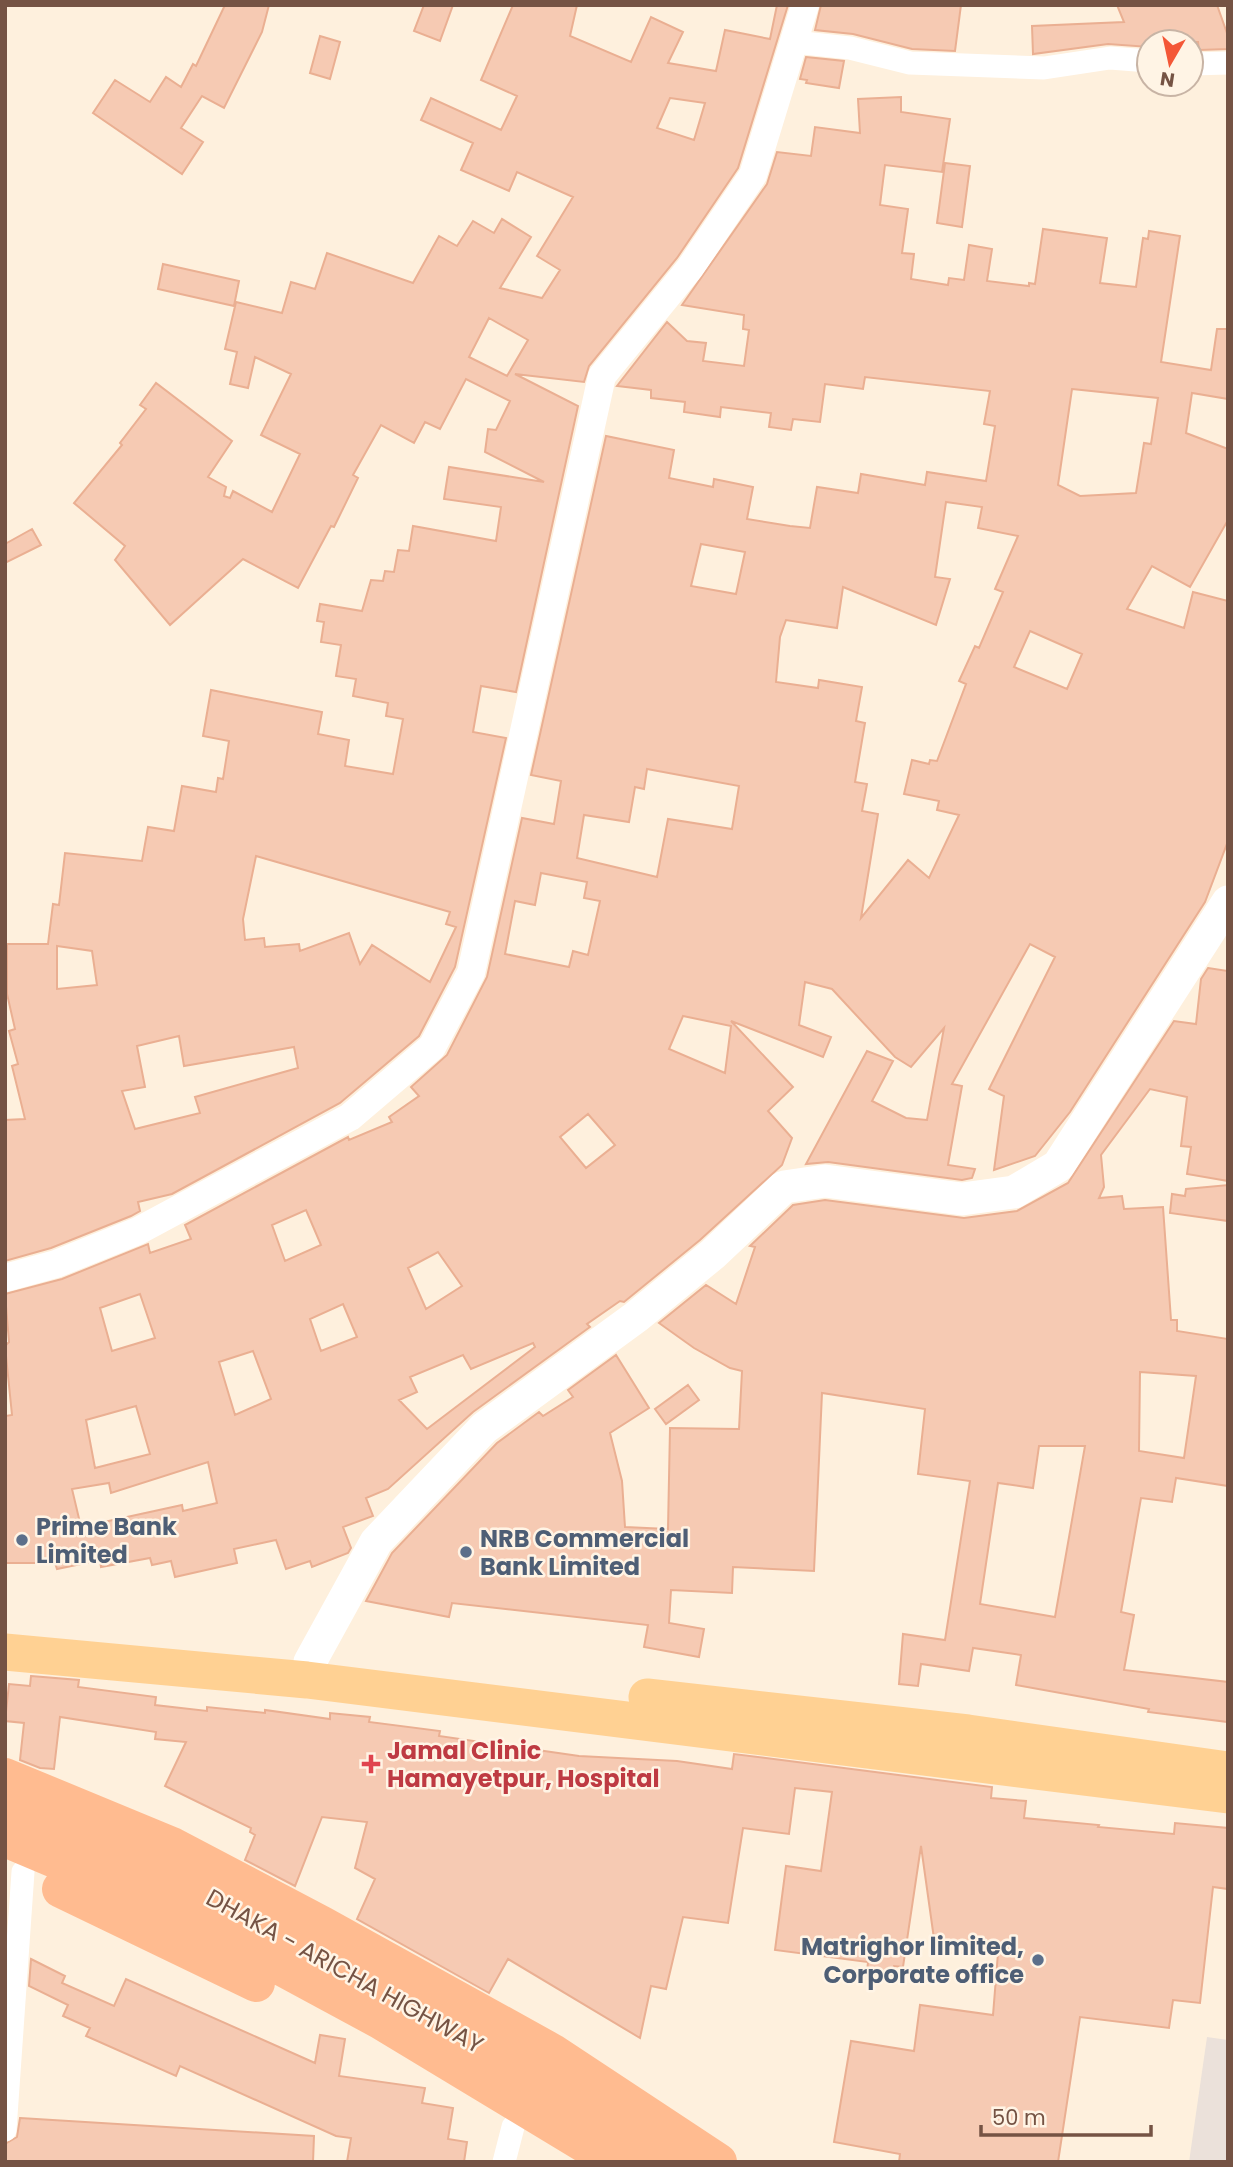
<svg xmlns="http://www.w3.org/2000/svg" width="1233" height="2167" viewBox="0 0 1233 2167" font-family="Poppins,sans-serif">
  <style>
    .industrial { fill: #ebe1da }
    .building { fill: #f6cab3; stroke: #eaaf92; stroke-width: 2; fill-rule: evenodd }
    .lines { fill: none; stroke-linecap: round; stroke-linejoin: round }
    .minor { stroke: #fff; stroke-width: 23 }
    .tertiary { stroke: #fff; stroke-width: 28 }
    .secondary { stroke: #fff; stroke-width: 33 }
    .primary { stroke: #ffd193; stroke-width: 37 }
    .trunk { stroke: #ffbb90; stroke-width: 38 }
    .service-dot { fill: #5c6f8a; stroke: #fff4e5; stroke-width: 2.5 }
    .health-dot { fill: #e0444e; stroke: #fff4e5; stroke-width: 2.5 }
    .labels { text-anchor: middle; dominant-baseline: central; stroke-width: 5; stroke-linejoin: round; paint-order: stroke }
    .service-label { font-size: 24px; font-weight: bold; fill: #4e5e75; stroke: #fff4e5; text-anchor: start }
    .health-label { font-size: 24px; font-weight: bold; fill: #be3a42; stroke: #fff4e5; text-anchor: start }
    .street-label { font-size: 24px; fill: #755344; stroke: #fff4e5 }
  </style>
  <rect width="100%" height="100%" fill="#fef0dd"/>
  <path class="industrial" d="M1207,2037L1228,2040V2162H1189Z"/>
  <path class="building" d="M225,5H269L262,32L224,108L202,96L181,128L203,142L182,174L93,113L115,80L150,102L166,77L181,87L193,64L196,66Z
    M424,5H453L440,41L414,31Z
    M513,5H577L570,36L631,62L651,17L683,32L668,63L716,71L725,30L770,39L777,5H788L738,168L677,258L589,366L584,382L515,374L578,406L516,692L481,686L473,732L506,738L455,967L419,1036L340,1103L172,1194L138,1202L140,1211L131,1216L51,1248L5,1261V1120L25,1119L12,1066L18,1064L9,1031L15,1029L7,994V944H48L53,904L59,905L65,853L142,861L148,827L174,831L182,786L216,792L218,778L223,779L229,741L203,736L211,690L322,712L318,734L349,740L345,766L393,774L403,719L386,716L388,703L353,696L356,679L336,676L341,645L321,642L324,622L317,621L320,604L362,611L371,580L383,581L385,571L394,572L398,550L409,551L413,526L496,541L501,507L444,499L449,467L544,482L485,452L488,429L496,430L510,401L466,379L440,429L425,422L414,443L381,425L353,475L358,478L334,527L331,526L298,588L243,559L170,625L115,560L125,546L74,503L122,445L120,443L146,409L140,405L156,383L232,441L208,477L226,487L224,496L230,498L233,491L272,512L300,454L261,435L291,374L255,357L248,388L230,384L237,352L225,349L236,302L282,313L291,282L315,289L327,253L413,283L439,236L457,246L473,221L494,233L502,219L531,237L500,288L542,298L560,270L537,256L573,197L517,172L509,191L461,170L473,143L421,120L431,98L501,130L517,96L481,80ZM670,98L705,103L694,140L657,128ZM489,318L528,340L507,376L469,357ZM256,856L450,912L446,924L456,927L430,982L372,945L360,964L349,933L300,951L299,944L265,947L264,938L245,940L243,919ZM57,946L92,951L97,985L57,989ZM179,1036L184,1066L294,1047L298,1068L195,1097L200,1113L135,1129L122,1091L145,1087L137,1046Z
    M821,5H961L955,51L912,49L853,34L815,30Z
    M1117,5H1217L1228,36V49L1199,50L1198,42H1149V47L1108,44L1033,54L1032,26L1124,22Z
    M320,36L340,42L330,79L310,73Z
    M806,57L844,61L839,88L806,83L807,80L800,79Z
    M901,97V112L950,119L942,172L885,165L880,205L908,209L902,253L914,254L911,279L948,285L949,278L964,280L969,245L992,249L987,281L1029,286V283L1035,284L1043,229L1107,238L1100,283L1136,287L1143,238L1148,239L1149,231L1180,236L1161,362L1211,370L1217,329H1228V399L1192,393L1186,433L1228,449V520L1190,587L1152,566L1127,609L1184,628L1193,592L1228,601V841L1205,902L1070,1112L1035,1156L994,1170L1004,1096L989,1089L1055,957L1030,944L952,1084L962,1086L948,1165L975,1169L972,1178L962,1180L828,1162L806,1164L867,1051L893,1061L872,1101L906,1118L927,1120L944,1028L911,1067L895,1057L832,989L805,982L799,1025L831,1037L823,1057L731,1021L793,1087L768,1111L792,1138L782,1165L700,1240L624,1302L620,1301L587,1324L590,1327L473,1412L388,1489L366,1498L373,1516L343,1527L351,1548L348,1553L312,1567L310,1561L286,1569L276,1540L234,1549L237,1563L175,1577L171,1561L152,1565L150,1558L101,1567L100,1560L57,1569L55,1563H5V1416L12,1415L5,1346L9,1342L5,1294L62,1279L148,1244L150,1253L191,1239L185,1225L348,1137L349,1140L392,1122L389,1117L419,1096L411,1087L447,1055L487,977L522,818L554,824L561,781L531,775L606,436L674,450L669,478L713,487L714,479L753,487L747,519L790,526L810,528L817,487L858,493L861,474L925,485L927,472L986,481L995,426L984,424L990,391L865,377L863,389L825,384L820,422L793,419L791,430L769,427L771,413L721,407L720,417L684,412L685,402L651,398V390L617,386L667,322L687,341L706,343L703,361L744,366L749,330L743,329L744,315L682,305L767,184L777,152L811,156L815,127L860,133L858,99ZM1072,389L1158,398L1151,444L1144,443L1136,493L1080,496L1058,485ZM946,502L982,507L978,528L1018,536L995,589L1003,592L979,648L975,646L959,681L966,684L937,761L930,760L929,764L912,760L904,794L939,801L937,810L959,815L929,878L908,860L861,918L878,814L862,811L867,784L855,782L865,723L856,721L862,687L819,680L818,688L776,682L780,637L786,620L837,628L843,587L936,625L950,579L935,577ZM701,544L745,552L736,594L691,586ZM1030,631L1082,654L1067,689L1014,667ZM647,769L739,786L732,829L668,819L657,877L577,858L584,815L629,822L635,787L644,789ZM541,873L587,882L584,898L600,901L588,955L573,951L569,967L505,954L515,901L535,905ZM683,1016L731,1026L725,1073L669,1049ZM588,1114L615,1145L586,1168L560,1137ZM306,1210L321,1245L285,1261L272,1225ZM438,1252L462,1286L426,1309L408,1268ZM140,1294L155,1338L112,1351L100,1308ZM343,1304L357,1337L321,1351L310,1319ZM533,1343L535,1347L427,1429L399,1400L417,1392L410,1377L463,1355L471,1369ZM253,1351L271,1399L235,1415L219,1362ZM136,1406L150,1454L95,1468L86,1420ZM208,1462L217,1503L183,1511L182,1505L81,1527L72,1489L109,1483L111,1493Z
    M945,163L970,166L962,227L937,223Z
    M163,264L239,281L234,306L158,289Z
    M32,529L41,545L5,563V544Z
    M1208,968L1228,971V1181L1187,1174L1191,1147L1181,1146L1187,1097L1150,1089L1101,1155L1104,1187L1099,1198L1122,1196L1124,1209L1163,1207L1171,1320H1177V1331L1228,1339V1486L1176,1478L1172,1502L1141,1498L1121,1612L1134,1615L1124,1670L1228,1682V1722L1148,1712L1149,1709L1016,1685L1021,1655L973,1648L969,1671L921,1664L918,1686L899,1684L903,1634L945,1640L970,1481L918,1474L925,1409L822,1393L814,1571L733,1567L732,1593L671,1590L669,1623L704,1629L699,1657L644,1647L648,1625L452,1603L449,1617L366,1601L392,1553L497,1443L539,1412L543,1416L573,1397L568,1390L616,1355L649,1408L610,1433L622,1481L625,1527L668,1529L670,1428L739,1429L742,1371L730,1368L694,1348L659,1323L706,1285L736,1304L755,1247L750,1246L793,1205L825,1200L964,1218L1017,1211L1068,1183L1174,1021L1196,1024L1201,979ZM1140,1372L1196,1376L1184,1458L1139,1451ZM1039,1446H1085L1055,1617L980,1604L998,1483L1033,1488Z
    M1228,1185V1221L1170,1213L1172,1194L1185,1196L1186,1189Z
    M688,1385L699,1400L666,1424L655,1409Z
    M31,1676L79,1680L78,1687L156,1697L155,1705L207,1711V1707L265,1713V1710L330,1719V1713L370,1717L369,1722L440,1731L439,1736L579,1756L677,1761L732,1769L734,1754L992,1787L991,1798L1026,1801L1024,1818L1099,1825L1098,1827L1174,1834L1175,1823L1228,1828V1889L1213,1887L1200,2003L1173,2000L1169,2028L1080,2017L1058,2162H899L900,2154L834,2142L851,2041L914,2051L920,2005L993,2015L998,1953H936L921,1846L903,1967L894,1966L893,1975L867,1972L868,1962L775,1950L786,1866L821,1871L832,1792L795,1788L789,1834L743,1828L728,1923L683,1917L666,1989L651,1986L640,2038L508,1959L489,1993L357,1919L375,1879L355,1868L367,1822L322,1817L295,1886L245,1860L255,1835L250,1832L251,1828L165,1786L186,1742L155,1739L156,1732L60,1717L54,1769L40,1768L20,1760L24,1723L5,1721L9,1684L30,1686Z
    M31,1959L65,1976L62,1983L114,2006L126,1979L315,2063L320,2035L345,2039L339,2076L425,2088L422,2103L453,2108L448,2139L467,2142L464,2162H347L351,2138L336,2136L180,2066L176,2076L86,2036L90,2028L63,2016L68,2005L29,1986Z
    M20,2118L314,2136L313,2162H5V2144L17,2137Z"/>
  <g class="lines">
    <path class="minor" d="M794,42L850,48L910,63L1044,68L1110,58L1149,61
      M1191,64L1228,63
      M5,2130L23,1872
      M504,2162L513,2127"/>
    <path class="tertiary" d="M5,1278L56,1264L138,1231L350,1117L432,1047L471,973L602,376L690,268L753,175L805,5"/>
    <path class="secondary" d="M307,1680L310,1662L376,1542L484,1428L636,1317L713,1254L784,1187L825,1181L962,1199L1014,1192L1058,1166L1228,902"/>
    <path class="primary" d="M5,1652L307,1680L1228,1795
      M647,1697L968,1733L1228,1770"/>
    <path class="trunk" d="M5,1777L172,1846L322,1925L553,2053L718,2162
      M5,1806L208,1895L458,2033L664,2156
      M5,1838L178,1911L380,2020L615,2162
      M61,1889L256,1983"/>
  </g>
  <g class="service-dot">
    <circle cx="22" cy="1540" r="7"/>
    <circle cx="466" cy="1552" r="7"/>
    <circle cx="1038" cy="1960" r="7"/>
  </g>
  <path class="health-dot" d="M367.5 1753.5h7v7h7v7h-7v7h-7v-7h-7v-7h7z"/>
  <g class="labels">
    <g class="service-label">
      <text x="36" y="1526">Prime Bank<tspan x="36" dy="28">Limited</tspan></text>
      <text x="480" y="1538">NRB Commercial<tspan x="480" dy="28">Bank Limited</tspan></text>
      <text x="1024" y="1946" text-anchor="end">Matrighor limited,<tspan x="1024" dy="28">Corporate office</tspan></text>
    </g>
    <g class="health-label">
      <text x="387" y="1750">Jamal Clinic<tspan x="387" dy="28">Hamayetpur, Hospital</tspan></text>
    </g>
    <g class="street-label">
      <text transform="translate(345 1971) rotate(29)">DHAKA - ARICHA HIGHWAY</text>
    </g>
  </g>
  <rect width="1233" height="2167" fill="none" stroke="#755344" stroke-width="14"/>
  <g transform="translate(1170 63) rotate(189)"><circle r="33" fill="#fff4e5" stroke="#c8b4a5" stroke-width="2"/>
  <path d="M0-5L12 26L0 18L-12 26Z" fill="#f45737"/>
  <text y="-10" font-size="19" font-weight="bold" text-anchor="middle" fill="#755344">N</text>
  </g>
  <path d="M981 2125v10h170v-10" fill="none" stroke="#755344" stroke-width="3.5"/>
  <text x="992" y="2125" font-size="21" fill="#755344" stroke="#fff4e5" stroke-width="5" paint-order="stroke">50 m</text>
</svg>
